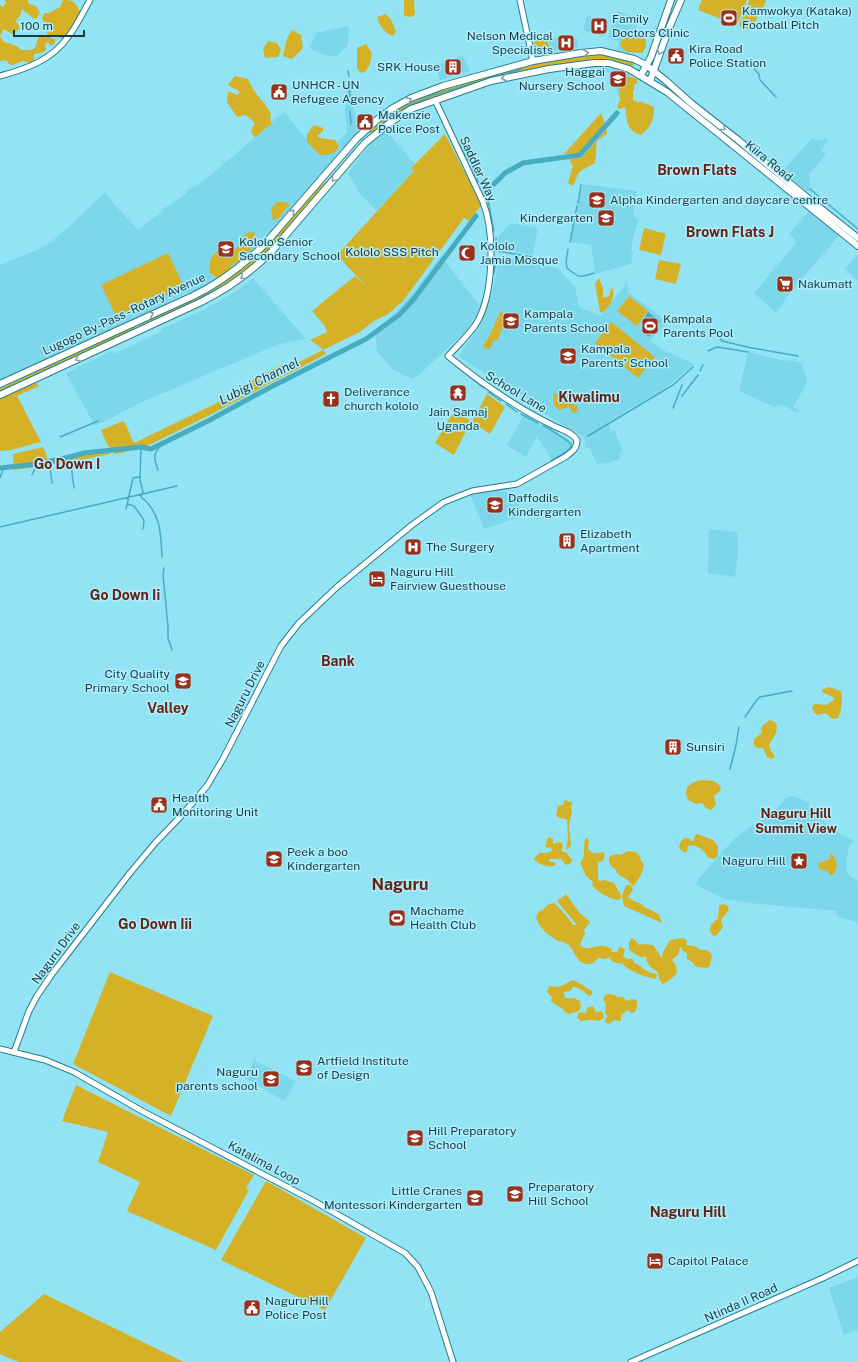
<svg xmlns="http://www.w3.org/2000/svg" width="858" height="1362" viewBox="0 0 858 1362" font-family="'Public Sans',sans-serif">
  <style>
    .built { fill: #7cd7ea }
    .green { fill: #d5b127 }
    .water { fill: #48acc0 }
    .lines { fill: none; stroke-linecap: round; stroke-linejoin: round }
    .stream { stroke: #48acc0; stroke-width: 1.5 }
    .canal { stroke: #48acc0; stroke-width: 5 }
    .minor-casing { stroke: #267d8d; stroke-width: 7 }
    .major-casing { stroke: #267d8d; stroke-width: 8 }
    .minor { stroke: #fff; stroke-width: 5 }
    .major { stroke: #fff; stroke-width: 6 }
    .oneway { stroke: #8c9ea2 }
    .labels { text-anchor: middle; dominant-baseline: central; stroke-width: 3; stroke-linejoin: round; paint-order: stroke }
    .poi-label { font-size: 12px; fill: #1a3c44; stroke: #afeefc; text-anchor: start }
    .street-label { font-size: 12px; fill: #1a3c44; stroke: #afeefc }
    .park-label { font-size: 12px; fill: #373019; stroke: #afeefc }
    .water-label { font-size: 13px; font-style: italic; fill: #1c3a41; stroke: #afeefc }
    .neighbourhood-label { font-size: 13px; font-weight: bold; fill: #662215; stroke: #afeefc }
    .quarter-label { font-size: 14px; font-weight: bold; fill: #662215; stroke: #afeefc }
    .district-label { font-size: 16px; font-weight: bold; fill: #662215; stroke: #afeefc }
  </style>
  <rect width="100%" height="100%" fill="#92e4f5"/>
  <path class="built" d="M618,11L640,18L627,52L617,50L619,42L608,37Z
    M587,15L609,23L604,37L583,30Z
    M349,26L348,45L336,57L322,54L309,48L316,33Z
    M566,35L578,39L577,48L550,51L547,39Z
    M463,55L470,71L440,80L435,66Z
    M603,68L614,69L629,75L633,79L618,95L610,73L605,72Z
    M351,85L357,134L354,139L344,151L340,149L331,163L310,187L263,241L243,261L218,278L191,293H185L143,316L0,381V265L35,251L51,242L72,224L105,192L113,203L138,230L163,211V209L187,193L186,192L211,175L284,112L304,136L323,155L347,133L345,110L347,86Z
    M386,131L415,164L411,168L414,171L377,211L360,194L348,173L369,145Z
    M824,138L828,141L821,150L826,154L809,174L810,189L808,192L783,171L811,139L822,140Z
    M582,184L637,191L633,216L639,220L633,236L631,252H633L631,264L595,274L591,245L570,242Z
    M807,203L840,228L838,237L791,291L776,313L754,293L797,242L789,234L808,212Z
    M511,223L538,228L533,255L498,248V237Z
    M857,255H858V281L845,269Z
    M441,256L480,306L475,317L465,332L420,374L412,379L392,369L377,351L375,330L396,312L417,288Z
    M499,258L519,260L557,268L575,286L579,307L601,316L627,282L628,292L667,322L650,341L667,352L694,364L670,385L608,422L610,431L615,430L619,443H621L622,453L620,454L619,460L611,461V463L597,464L589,447L584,449L586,443L584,437L540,411L541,406L529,400L460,358V354L477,330L488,306L493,289Z
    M253,278L306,339L279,344L140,403L95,426L66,373L112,351L114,354L162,331V329L205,309L240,289Z
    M748,352L781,360L797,361L801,363L805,373L807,383L793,407L799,410L798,413L782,405L774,407L739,391Z
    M524,415L568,441L571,444V447L569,450L552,460L537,436L526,457L507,445Z
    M498,490L514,494L523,516L484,529L470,494Z
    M709,529L737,532L738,553L735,577L708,573Z
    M791,796L796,797L811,803L808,805L822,820L842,835L854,840L849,847L846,865L847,872L850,876L858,881V923L836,916L837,911L749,903L724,899L695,884L706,870L734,839L749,828L775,811L786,798Z
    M254,1060L296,1081L284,1101L245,1078Z
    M858,1277V1329L844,1335L829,1288Z"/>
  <path class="green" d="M5,0H28L29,4L36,6L40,13L37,18L34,19L22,9C21,15 19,18 15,21L19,25V29L12,34L4,29L0,36V5L3,7L6,2Z
    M63,0C76,0 74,3 81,12L78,26L64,39L55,36H50L51,38L55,39V43L53,45H50L48,42L45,44L46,49L44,52L34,54V60L30,63L23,61L13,65L9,64L6,60L0,61V36L4,42L17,46L21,50H30L35,48L39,36L41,35L44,37L48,34L44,30L45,25L42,18L45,13H49L60,7Z
    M404,0H414L415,14L412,17L404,16Z
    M702,0H747L737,25L698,10Z
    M749,0H766L762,11L758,14C758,20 753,25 747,29L741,27L739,25L740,21L746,13Z
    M385,14L391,19L396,32L393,36C385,34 379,25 377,17Z
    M292,30L301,35L303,48L292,59L283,56L287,38Z
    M629,31L635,32L637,37L646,39V47L642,53L627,52L621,47L620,42L624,39V35Z
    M544,37L547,39L551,55H538L534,47V41L536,39Z
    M268,41L277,43L281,50L278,57L265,58L263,49Z
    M366,44L372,53L370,64L366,71L361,73L357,69V48Z
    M603,54L635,62L633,66L611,60H598L539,68L490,80L430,99L409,108L373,135L370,133L369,131C382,120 395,110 409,103C427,93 447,88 466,82C511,69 556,58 603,54Z
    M235,76L248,79C254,94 264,101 271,114L270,119L272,124L267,127L255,138L251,131L255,123L246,115L237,117L227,102L228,91L237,95L240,92L228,85Z
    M627,76L637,79V83L633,86L635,88L633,92V100L637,102H642L654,107C654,120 651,127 641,135C625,130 628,121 625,107L619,109L617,107L620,100L619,88L626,81Z
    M601,113L605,124L580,153L564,154Z
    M314,125L323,128V131L317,136L320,138L335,140L339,146C335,155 329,155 320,155L307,142V134Z
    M607,129V134L597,141L595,163L579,172L573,186L568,183L573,166L569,159L582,157Z
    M445,134L472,186L481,206L469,221L464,218L403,301L388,314L374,321L360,332L323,350L326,354L204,418L143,448L115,454L107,444L101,430L124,421L134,443L250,387L248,382L281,365L284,370L290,367L289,362L293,361L295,364L323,350L319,346L310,340L327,332L325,326L312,311L355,276L367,287L337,255L414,171L411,168Z
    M357,146L358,147L274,245L247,271L215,293L139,326V324L209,291L249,263L278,234L317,188L327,181Z
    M277,202H285L290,205L288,208H286C283,214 280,219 273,220L271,208Z
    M644,228L666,234L661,255L639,250Z
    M254,232L255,240L252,248L242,260L233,264L229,271L218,278L210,273C209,258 211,256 223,246L234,251C236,249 239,246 240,244C245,235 242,233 254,232Z
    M168,253L184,287L117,318L101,285Z
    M659,260L681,264L676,284L655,279Z
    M599,278L603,288V298L609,296L611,289L613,288C614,299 611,306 602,313L600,312L595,284Z
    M629,296L648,311L637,326L617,311Z
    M500,312L508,315L497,341L494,340L489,350L483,346L490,335Z
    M611,322L655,357L638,378L595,343Z
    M133,326L137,329L0,392V389Z
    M36,383L39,386L17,396L41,442L11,450L0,451V399Z
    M562,393L568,396L570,403L578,407V412L573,413L569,407L559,410L554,405L553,394Z
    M487,394L505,407L490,434L472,422Z
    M454,411L471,421L454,455L435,443Z
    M43,447L48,459L97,450L108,451L110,454L82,460L14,470L13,454Z
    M829,687L841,691C843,702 842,708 838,718L832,719L826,713L818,715L814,713L812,707L815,704L826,705L835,699C831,694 824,695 821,690Z
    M770,720L775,722L777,726L776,733L769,745L771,751L775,756L773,759L767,757L763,748H757L754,745V739L762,733L761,729L763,725Z
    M702,780L714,781L720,786L721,790L714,796L716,805L711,810L706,808L702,803L696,804L688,800L686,794L687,787L694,782Z
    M565,799L568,802L572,801V802L571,807L572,811L569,825L571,846L566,850L568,838L567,820L558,817L556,816L558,806L563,805Z
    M697,834L713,840L718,846V854L716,858L713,859L708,857C703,850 698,844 688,846L687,852H684L679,848L681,841L685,838L690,839L693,842L695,836Z
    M548,837L553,839V844L560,842L563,844L562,852H566L572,860V862L568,865L565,864L561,859H549L550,862H554L556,864L554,866C547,867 538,865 534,859L539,853H546L552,851L551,847L547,848L545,846Z
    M587,838L589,841L588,849C592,854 597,854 603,852L605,855L603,861L598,862V879L600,881L605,880L614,883L621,895V898L617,900C608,898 597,892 592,885L593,882L586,876L581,865L580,863C586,857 583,848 585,839Z
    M628,851L636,852L640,856L641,861L644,864C644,870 638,882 633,886C631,884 628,881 626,879C621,875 618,877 616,870C611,866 607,863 610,856L617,854L620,855Z
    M832,854C837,860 839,868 833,875H830L827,870H821L818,867L819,863L830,859V855Z
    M626,885H631L633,889L630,895L627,896L634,901L642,904L644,907L659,914L662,923L624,906L622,896Z
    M566,894L579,912L590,922L584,930L585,933L580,945C591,954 597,940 612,949L611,952H617L619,947H621L625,950L623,956L627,959H633L634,963C640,964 642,969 647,971C650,973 654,973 657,974L656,979C648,978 626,970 623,964L613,962L608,957L606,959L599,958C596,960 592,965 588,964C575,964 575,948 567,944C565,942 561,942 558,941C549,936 538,927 536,917L539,911L543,910L547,905L554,903C558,906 571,920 573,925H577L557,901Z
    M722,904L727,905L729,910L721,920L723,927L717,935L713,936L710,931L711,925L718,918L719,906Z
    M632,938L636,941L639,945L642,944L653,945L662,958L663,952L670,940L683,938L687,941L686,945C692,945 696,946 700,950C706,949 709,950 712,955L710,966L707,968L696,967L692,962L687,959V954L682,950V947L680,948L678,955L672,960L676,965L677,973L670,980L663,984L659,979L658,972C652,969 646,964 646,957H640L629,950V942Z
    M110,972L213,1016L171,1116L73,1064Z
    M573,980L583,985L585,987L592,991V994L589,996L583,991L574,986L570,991L564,992L565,998H574L580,1001L581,1007L579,1011L569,1014L565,1012C561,1006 556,1006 551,1001L552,997L547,992L549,986L559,987Z
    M610,994L615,995L617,997H623L626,1001L633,999L637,1001V1007L635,1012L632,1013L627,1010L621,1016V1021L614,1020L612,1022L608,1024L605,1022L606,1018L608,1016L605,1013L606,1003L603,1000L605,995Z
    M593,1006L596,1012L602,1011L604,1017L600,1021L591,1020L581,1021L577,1018L578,1013L581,1012L586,1013L587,1008Z
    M76,1085L254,1175L246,1188L249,1190L216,1250L127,1211L140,1182L98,1162L108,1132L62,1121Z
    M266,1181L366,1238L325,1310L221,1260Z
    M44,1294L184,1362H18L0,1354V1332Z"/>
  <path class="water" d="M648,312L660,321L649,337L641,331L647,321L644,319Z"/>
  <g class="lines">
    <path class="stream" d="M755,65V70L759,74L760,80L776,97
      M348,71L349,76
      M349,81L350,103
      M350,111L351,124
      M380,125L408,106L433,95L522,69
      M450,125L454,134
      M372,132L373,131
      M458,142L468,160
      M471,166L478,182
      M810,189L858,229
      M483,190L485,194
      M488,200L494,231
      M578,203L581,185
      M496,238L497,251L532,257
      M570,242L577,206
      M568,249L566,262L567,268C579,278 579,278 594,273
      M494,273L496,260
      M200,298L225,285L246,270
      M720,338L722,341L752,348L798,356
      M708,351L717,347L748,352
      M456,366L484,388
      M700,371L703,365
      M488,392L501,401
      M682,396L698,375
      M506,404L517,412
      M673,408L682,385
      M521,414L538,423
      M543,425L568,441L571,444V447L566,452
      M588,436L673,385L693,367
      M60,437L98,421
      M141,447L140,480L143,492L141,497C161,512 161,535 162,557
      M70,457L74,488
      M551,461L566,452
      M158,470C154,457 152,455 162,444
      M538,470L546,464
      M32,475L37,464
      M0,478L4,467
      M52,483L50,467L54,460
      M127,504L134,506L142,517L144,521L143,529
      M126,509L133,478L140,477
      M0,527L177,486
      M164,568L163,574L168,627V638L172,650
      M745,717L756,701L760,697L792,691
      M730,769L736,745L739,727"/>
    <path class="canal" d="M494,184L505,173L523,163L580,155L617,113
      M485,194L488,190
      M0,468L37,464L70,457L84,453L141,447L151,449L208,421L267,389L366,339L399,315L413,300L476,216"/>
    <g class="minor-casing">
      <path id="minor" d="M520,0L533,61
        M0,76C26,69 52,60 68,37C77,26 83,12 90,0
        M0,1049L45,1060L74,1072L142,1111L312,1200L405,1253L418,1267L431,1292L453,1362
        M14,1052L29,1011L37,996L52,974L130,873L156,842L181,816L207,786L224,757L281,646L299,623L337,587L412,525L444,502L472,491L517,484L565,457C572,452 577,449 577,440C572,432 562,430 554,426C515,407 481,383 448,356C457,346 468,336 476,324C494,295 495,233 483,202L435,100
        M631,1362L823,1278L858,1261"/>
    </g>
    <g class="major-casing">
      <path id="major" d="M641,75L651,57L671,0
        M650,81L669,28L681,0
        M0,384L193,296C220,283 243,265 264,245L357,138L378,119L393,108L411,98L443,86L533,61L581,53L601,51L634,59L646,65L665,80L692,104L738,140L810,200L858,238
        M0,395L201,302C228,289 251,272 272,251L365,143L391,122L411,109L491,81L549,69L594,63H609L629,69L667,92L858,246"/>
    </g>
    <use href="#minor" class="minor"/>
    <use href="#major" class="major"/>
  </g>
  <defs><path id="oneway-chevron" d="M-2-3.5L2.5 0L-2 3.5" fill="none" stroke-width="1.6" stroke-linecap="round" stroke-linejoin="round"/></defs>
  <g class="oneway">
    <use href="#oneway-chevron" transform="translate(660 52) rotate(110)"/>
    <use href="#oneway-chevron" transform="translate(586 53) rotate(-6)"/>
    <use href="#oneway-chevron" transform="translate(504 78) rotate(168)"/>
    <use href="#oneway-chevron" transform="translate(409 100) rotate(-27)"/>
    <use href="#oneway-chevron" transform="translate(723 128) rotate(38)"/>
    <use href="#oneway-chevron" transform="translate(334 179) rotate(130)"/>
    <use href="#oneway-chevron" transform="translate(292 212) rotate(-49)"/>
    <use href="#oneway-chevron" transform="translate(243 277) rotate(142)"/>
    <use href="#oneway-chevron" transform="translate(151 314) rotate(-25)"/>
    <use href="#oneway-chevron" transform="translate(78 359) rotate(155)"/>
  </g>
  <defs>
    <g id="stadium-square" transform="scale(0.9)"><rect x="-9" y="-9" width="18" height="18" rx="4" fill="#99301c" stroke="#afeefc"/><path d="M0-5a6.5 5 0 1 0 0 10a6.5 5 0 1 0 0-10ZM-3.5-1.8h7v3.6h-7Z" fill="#fff"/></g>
    <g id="hospital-square" transform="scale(0.9)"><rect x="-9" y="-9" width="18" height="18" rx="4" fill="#99301c" stroke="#afeefc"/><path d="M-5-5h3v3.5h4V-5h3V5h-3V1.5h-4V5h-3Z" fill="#fff"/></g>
    <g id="civic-square" transform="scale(0.9)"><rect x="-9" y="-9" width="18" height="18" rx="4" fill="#99301c" stroke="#afeefc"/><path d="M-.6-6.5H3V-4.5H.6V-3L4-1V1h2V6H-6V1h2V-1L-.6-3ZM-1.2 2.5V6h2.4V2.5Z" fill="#fff"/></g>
    <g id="building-square" transform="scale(0.9)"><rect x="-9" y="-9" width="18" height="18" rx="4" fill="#99301c" stroke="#afeefc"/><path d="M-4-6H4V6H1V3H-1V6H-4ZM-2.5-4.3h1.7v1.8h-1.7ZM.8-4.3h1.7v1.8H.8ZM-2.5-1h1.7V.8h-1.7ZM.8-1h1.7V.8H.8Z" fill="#fff"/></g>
    <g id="school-square" transform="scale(0.9)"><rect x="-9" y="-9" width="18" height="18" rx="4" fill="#99301c" stroke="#afeefc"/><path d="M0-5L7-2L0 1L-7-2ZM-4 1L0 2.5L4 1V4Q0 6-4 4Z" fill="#fff"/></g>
    <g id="mosque-square" transform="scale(0.9)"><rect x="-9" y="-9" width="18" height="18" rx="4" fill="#99301c" stroke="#afeefc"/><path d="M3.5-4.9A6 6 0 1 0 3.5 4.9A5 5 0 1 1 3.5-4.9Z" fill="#fff"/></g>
    <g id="supermarket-square" transform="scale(0.9)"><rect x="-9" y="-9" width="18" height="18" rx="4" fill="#99301c" stroke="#afeefc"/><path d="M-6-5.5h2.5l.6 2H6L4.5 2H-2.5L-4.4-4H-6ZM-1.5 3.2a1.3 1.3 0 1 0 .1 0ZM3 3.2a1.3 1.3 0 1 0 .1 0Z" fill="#fff"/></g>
    <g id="temple-square" transform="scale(0.9)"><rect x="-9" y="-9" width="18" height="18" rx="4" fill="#99301c" stroke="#afeefc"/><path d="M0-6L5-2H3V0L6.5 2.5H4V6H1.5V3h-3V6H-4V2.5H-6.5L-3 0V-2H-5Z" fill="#fff"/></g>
    <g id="church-square" transform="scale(0.9)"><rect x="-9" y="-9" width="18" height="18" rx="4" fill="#99301c" stroke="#afeefc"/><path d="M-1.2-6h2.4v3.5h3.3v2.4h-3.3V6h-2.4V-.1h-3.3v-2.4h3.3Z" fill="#fff"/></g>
    <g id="hotel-square" transform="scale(0.9)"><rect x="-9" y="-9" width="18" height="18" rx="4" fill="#99301c" stroke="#afeefc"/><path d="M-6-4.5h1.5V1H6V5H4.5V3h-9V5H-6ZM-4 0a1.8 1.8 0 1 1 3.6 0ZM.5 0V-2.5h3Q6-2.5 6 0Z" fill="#fff"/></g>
    <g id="sight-square" transform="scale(0.9)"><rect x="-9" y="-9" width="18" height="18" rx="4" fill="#99301c" stroke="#afeefc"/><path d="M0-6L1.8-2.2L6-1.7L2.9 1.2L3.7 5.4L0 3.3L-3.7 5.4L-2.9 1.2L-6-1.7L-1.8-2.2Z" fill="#fff"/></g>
    <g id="university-square" transform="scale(0.9)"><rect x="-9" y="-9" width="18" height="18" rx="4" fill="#99301c" stroke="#afeefc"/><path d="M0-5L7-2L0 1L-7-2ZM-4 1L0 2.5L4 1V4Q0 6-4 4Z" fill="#fff"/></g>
  </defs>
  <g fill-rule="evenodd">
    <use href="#stadium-square" x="729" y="18"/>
    <use href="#hospital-square" x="599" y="26"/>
    <use href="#hospital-square" x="566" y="43"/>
    <use href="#civic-square" x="676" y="56"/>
    <use href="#building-square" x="453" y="67"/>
    <use href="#school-square" x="618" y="79"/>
    <use href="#civic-square" x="279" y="92"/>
    <use href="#civic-square" x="365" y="122"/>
    <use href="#school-square" x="597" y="200"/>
    <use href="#school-square" x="606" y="218"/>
    <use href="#school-square" x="226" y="249"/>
    <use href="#mosque-square" x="467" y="253"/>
    <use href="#supermarket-square" x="785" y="284"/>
    <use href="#school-square" x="511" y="321"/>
    <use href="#stadium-square" x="650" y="326"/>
    <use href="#school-square" x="568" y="356"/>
    <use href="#temple-square" x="458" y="393"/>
    <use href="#church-square" x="331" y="399"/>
    <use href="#school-square" x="495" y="505"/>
    <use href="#building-square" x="567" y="541"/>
    <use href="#hospital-square" x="413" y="547"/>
    <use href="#hotel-square" x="377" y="579"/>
    <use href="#school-square" x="183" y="681"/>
    <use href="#building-square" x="673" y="747"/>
    <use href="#civic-square" x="159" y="805"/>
    <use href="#school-square" x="274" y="859"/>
    <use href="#sight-square" x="799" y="861"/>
    <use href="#stadium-square" x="397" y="918"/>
    <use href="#university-square" x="304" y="1068"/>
    <use href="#school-square" x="271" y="1079"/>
    <use href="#school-square" x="415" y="1138"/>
    <use href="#school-square" x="515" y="1194"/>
    <use href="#school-square" x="475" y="1198"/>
    <use href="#hotel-square" x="655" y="1261"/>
    <use href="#civic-square" x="252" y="1308"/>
  </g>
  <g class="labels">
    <g class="poi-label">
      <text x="742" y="11">Kamwokya (Kataka)<tspan x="742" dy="14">Football Pitch</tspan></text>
      <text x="612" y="19">Family<tspan x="612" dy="14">Doctors Clinic</tspan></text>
      <text x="553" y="36" text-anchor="end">Nelson Medical<tspan x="553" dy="14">Specialists</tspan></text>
      <text x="689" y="49">Kira Road<tspan x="689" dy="14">Police Station</tspan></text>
      <text x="440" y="67" text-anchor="end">SRK House</text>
      <text x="605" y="72" text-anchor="end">Haggai<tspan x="605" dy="14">Nursery School</tspan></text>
      <text x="292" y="85">UNHCR - UN<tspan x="292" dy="14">Refugee Agency</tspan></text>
      <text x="378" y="115">Makenzie<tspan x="378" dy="14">Police Post</tspan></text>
      <text x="610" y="200">Alpha Kindergarten and daycare centre</text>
      <text x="593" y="218" text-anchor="end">Kindergarten</text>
      <text x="239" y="242">Kololo Senior<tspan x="239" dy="14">Secondary School</tspan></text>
      <text x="480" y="246">Kololo<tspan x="480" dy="14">Jamia Mosque</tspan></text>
      <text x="798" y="284">Nakumatt</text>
      <text x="524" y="314">Kampala<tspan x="524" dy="14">Parents School</tspan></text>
      <text x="663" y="319">Kampala<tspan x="663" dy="14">Parents Pool</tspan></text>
      <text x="581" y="349">Kampala<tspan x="581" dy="14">Parents' School</tspan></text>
      <text x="344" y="392">Deliverance<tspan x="344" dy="14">church kololo</tspan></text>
      <text x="458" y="412" text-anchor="middle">Jain Samaj<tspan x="458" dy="14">Uganda</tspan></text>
      <text x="508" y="498">Daffodils<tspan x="508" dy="14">Kindergarten</tspan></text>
      <text x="580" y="534">Elizabeth<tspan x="580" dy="14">Apartment</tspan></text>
      <text x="426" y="547">The Surgery</text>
      <text x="390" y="572">Naguru Hill<tspan x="390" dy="14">Fairview Guesthouse</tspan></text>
      <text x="170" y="674" text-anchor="end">City Quality<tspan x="170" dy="14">Primary School</tspan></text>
      <text x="686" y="747">Sunsiri</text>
      <text x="172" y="798">Health<tspan x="172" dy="14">Monitoring Unit</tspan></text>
      <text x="287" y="852">Peek a boo<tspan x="287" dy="14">Kindergarten</tspan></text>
      <text x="786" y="861" text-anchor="end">Naguru Hill</text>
      <text x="410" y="911">Machame<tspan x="410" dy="14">Health Club</tspan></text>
      <text x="317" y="1061">Artfield Institute<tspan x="317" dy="14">of Design</tspan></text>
      <text x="258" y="1072" text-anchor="end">Naguru<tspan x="258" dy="14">parents school</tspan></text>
      <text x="428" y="1131">Hill Preparatory<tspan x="428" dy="14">School</tspan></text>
      <text x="528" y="1187">Preparatory<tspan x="528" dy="14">Hill School</tspan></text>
      <text x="462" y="1191" text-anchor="end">Little Cranes<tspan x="462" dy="14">Montessori Kindergarten</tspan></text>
      <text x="668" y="1261">Capitol Palace</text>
      <text x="265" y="1301">Naguru Hill<tspan x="265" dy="14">Police Post</tspan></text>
    </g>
    <g class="street-label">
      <text transform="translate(769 161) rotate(39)">Kiira Road</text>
      <text transform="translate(478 169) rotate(65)">Saddler Way</text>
      <text transform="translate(124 314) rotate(-25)">Lugogo By-Pass - Rotary Avenue</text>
      <text transform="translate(516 392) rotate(31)">School Lane</text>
      <text transform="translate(245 694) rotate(-63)">Naguru Drive</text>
      <text transform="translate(56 953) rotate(-54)">Naguru Drive</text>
      <text transform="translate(264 1163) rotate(28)">Katalima Loop</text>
      <text transform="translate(741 1303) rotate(-24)">Ntinda II Road</text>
    </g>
    <g class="park-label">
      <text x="392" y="252">Kololo SSS Pitch</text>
    </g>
    <g class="water-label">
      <text transform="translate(259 381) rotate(-27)">Lubigi Channel</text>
    </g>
    <g class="neighbourhood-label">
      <text x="796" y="813">Naguru Hill<tspan x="796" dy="15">Summit View</tspan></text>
    </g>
    <g class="quarter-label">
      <text x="697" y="170">Brown Flats</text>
      <text x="730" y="232">Brown Flats J</text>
      <text x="589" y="397">Kiwalimu</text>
      <text x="67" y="464">Go Down I</text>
      <text x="125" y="595">Go Down Ii</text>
      <text x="338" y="661">Bank</text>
      <text x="168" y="708">Valley</text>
      <text x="155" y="924">Go Down Iii</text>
      <text x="688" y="1212">Naguru Hill</text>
    </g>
    <g class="district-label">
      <text x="400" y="884">Naguru</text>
    </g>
  </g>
  <path d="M14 30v6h70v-6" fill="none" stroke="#1a3c44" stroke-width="2"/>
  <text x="20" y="30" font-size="12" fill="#1a3c44" stroke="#afeefc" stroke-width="3" paint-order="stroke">100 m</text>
</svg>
